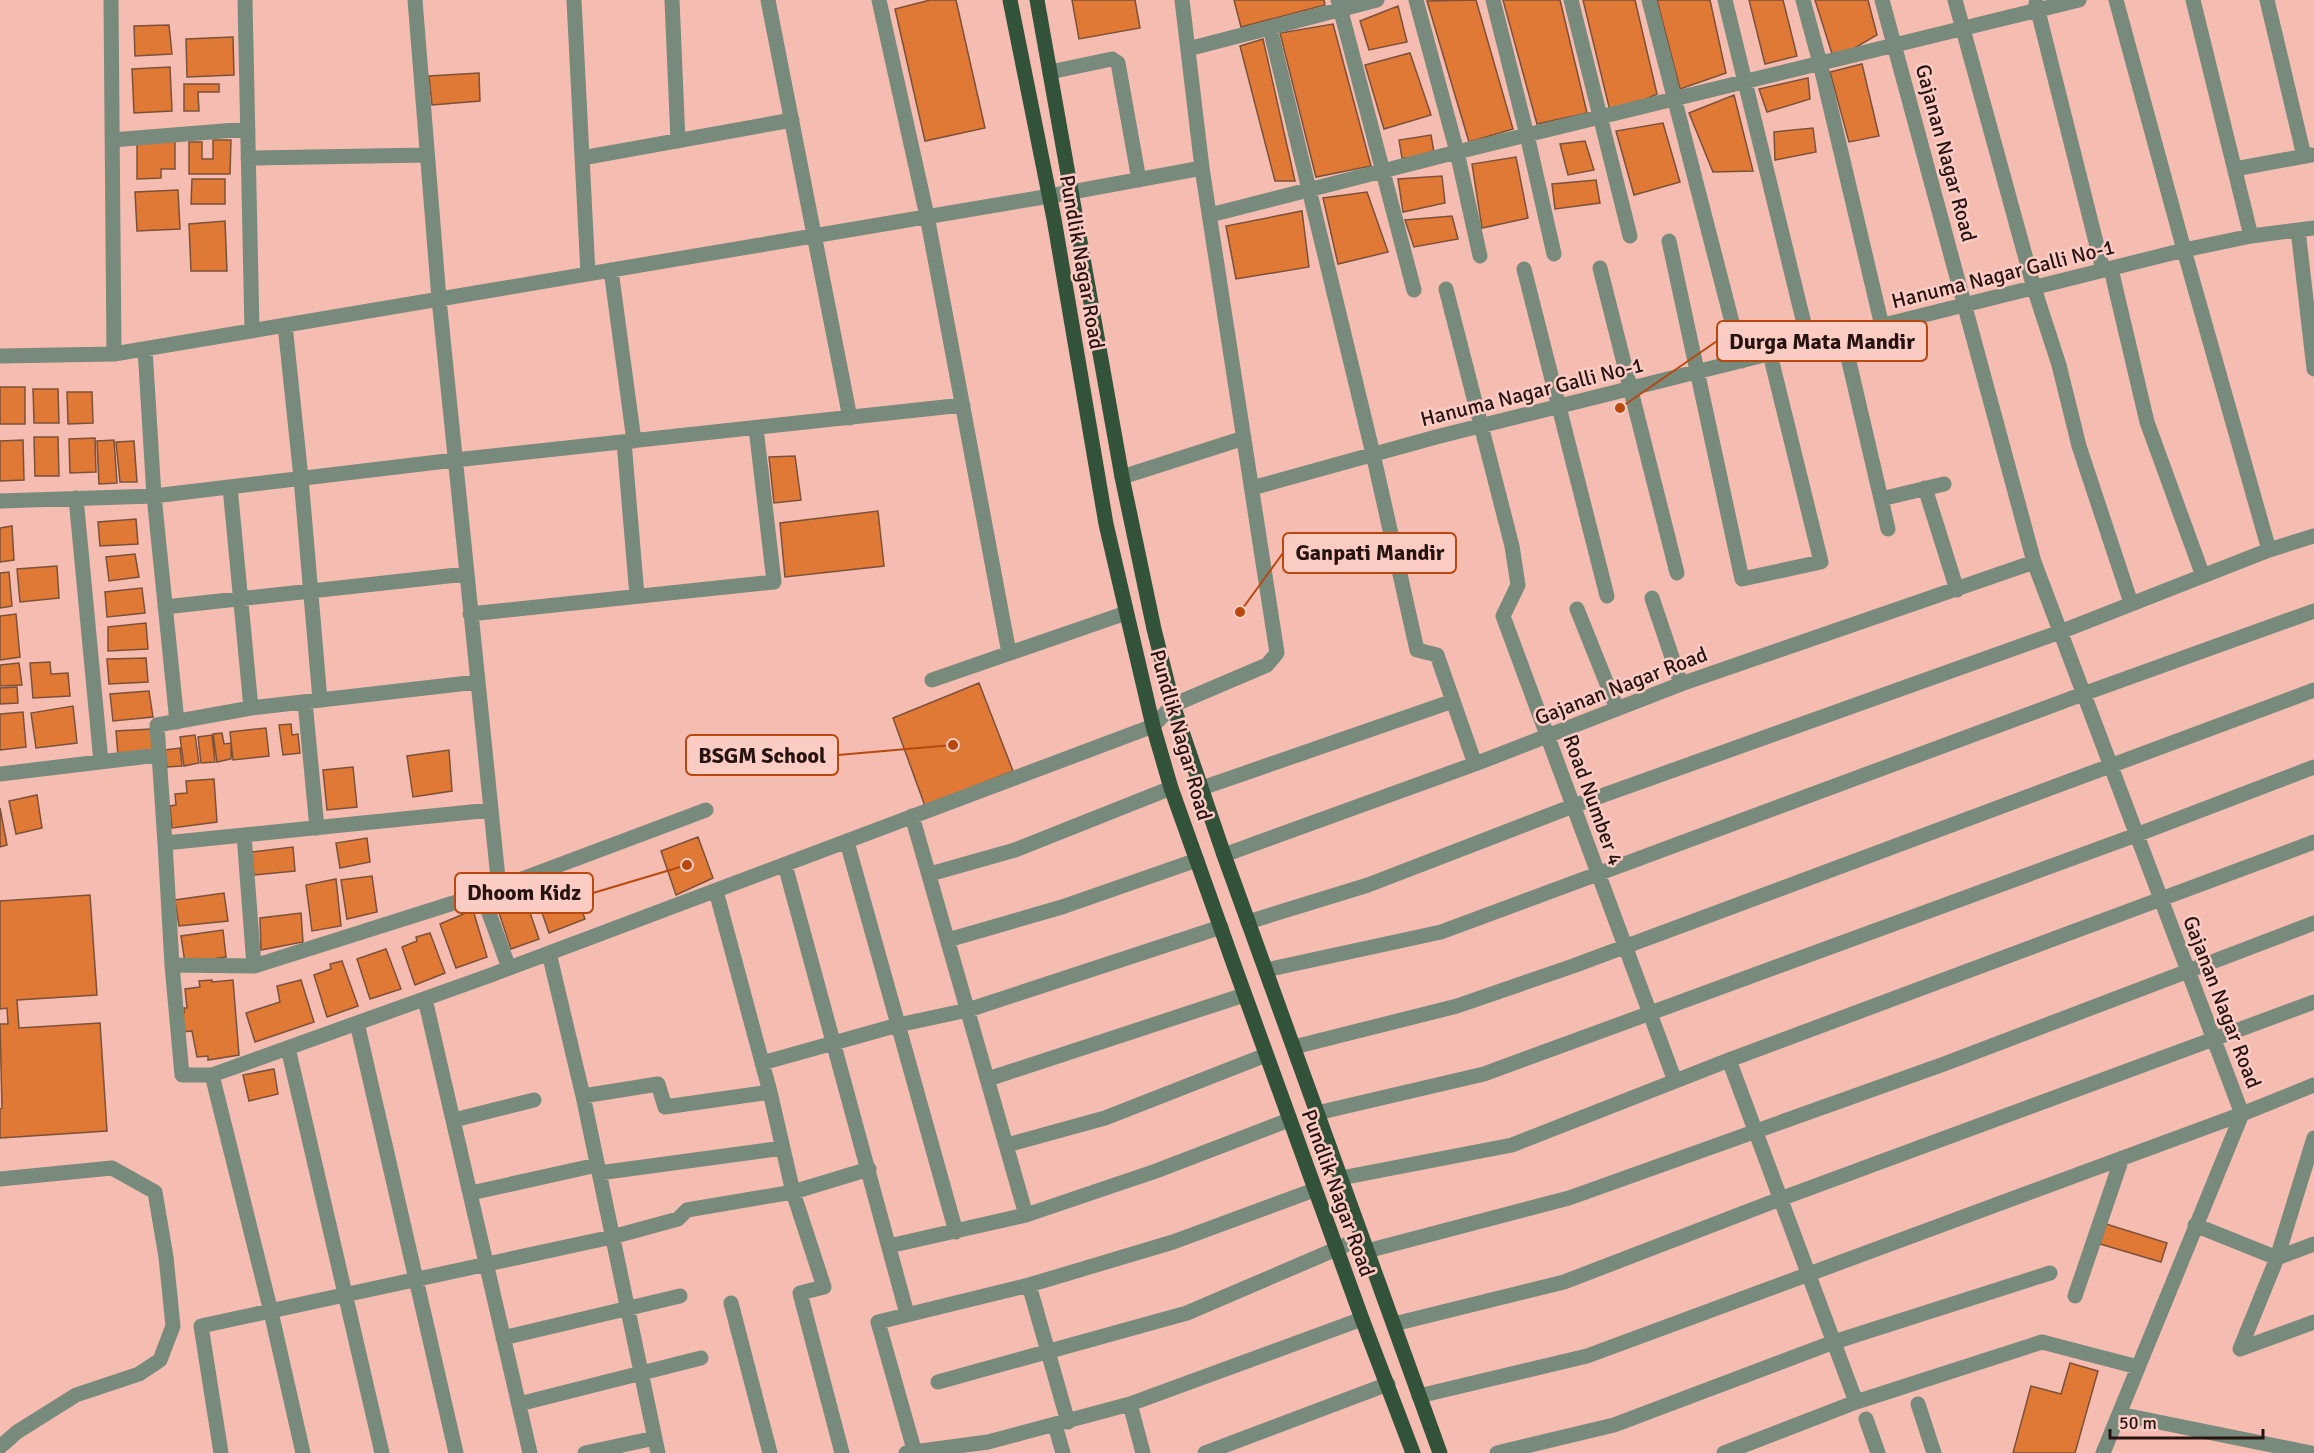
<svg xmlns="http://www.w3.org/2000/svg" width="2314" height="1453" viewBox="0 0 2314 1453" font-family="Signika,sans-serif">
  <style>
    .building { fill: #e07836; stroke: #7c5139; stroke-width: 1.5 }
    .lines { fill: none; stroke-linecap: round; stroke-linejoin: round }
    .minor { stroke: #788a7b; stroke-width: 15 }
    .major { stroke: #325339; stroke-width: 15 }
    .labels { text-anchor: middle; dominant-baseline: central; stroke-width: 5; stroke-linejoin: round; paint-order: stroke }
    .street-label { font-size: 21px; fill: #271310; stroke: #fbccc4 }
    .leader { fill: none; stroke: #b8480d; stroke-width: 2 }
    .callout-dot { fill: #b8480d; stroke: #fbccc4; stroke-width: 2 }
    .callout { fill: #fbccc4; stroke: #b8480d; stroke-width: 2 }
    .callout-label { font-size: 22px; text-anchor: middle; font-weight: bold; fill: #271310 }
  </style>
  <rect width="100%" height="100%" fill="#f5bcb2"/>
  <path class="building" d="M930,0H956L985,128L925,141L895,9Z
    M1072,0H1135L1140,28L1079,39Z
    M1234,0H1324L1325,5L1241,27Z
    M1476,0L1513,129L1469,142L1427,1Z
    M1503,0H1560L1587,113L1537,124Z
    M1583,0H1635L1657,94L1611,115Z
    M1657,0H1710L1726,73L1680,89Z
    M1749,0H1783L1797,56L1765,64Z
    M1815,0H1868L1877,35L1834,60Z
    M1398,6L1407,42L1369,50L1360,21Z
    M1333,24L1371,166L1316,177L1280,33Z
    M169,25L172,54L135,56L134,26Z
    M233,37L234,75L187,77L186,39Z
    M1263,39L1295,181H1275L1240,46Z
    M1410,53L1431,115L1384,129L1365,65Z
    M1862,64L1879,136L1849,142L1830,72Z
    M170,67L172,111L134,113L132,69Z
    M479,73L480,101L432,105L429,76Z
    M1808,78L1810,99L1767,112L1759,89Z
    M184,84H219V92H198L199,111H184Z
    M1734,95L1753,171L1713,172L1689,113Z
    M1663,123L1680,182L1634,195L1616,131Z
    M1813,128L1816,152L1775,160L1774,132Z
    M1431,135L1435,158H1402L1399,140Z
    M213,140H231L230,174H189V142H202V159H213Z
    M137,141H175V169H161V178L137,179Z
    M1585,141L1594,170L1568,175L1560,144Z
    M1516,157L1528,218L1482,228L1472,164Z
    M1442,176L1445,203L1403,212L1398,179Z
    M192,179H225V204H191Z
    M1596,180L1600,203L1555,209L1552,184Z
    M178,190L180,229L137,231L135,192Z
    M1367,192L1388,252L1338,264L1323,198Z
    M1302,211L1309,267L1236,279L1226,226Z
    M1452,216L1458,239L1414,247L1405,220Z
    M225,221L227,271H191L189,224Z
    M0,387H25V424H0Z
    M33,389H58L59,423H34Z
    M67,392H92L93,423L68,424Z
    M34,437H58L59,476H35Z
    M95,438L96,472L70,473L69,439Z
    M23,440L24,480L0,481V441Z
    M114,440L117,483L99,484L97,441Z
    M134,441L137,482H120L116,442Z
    M795,456L801,500L774,503L769,457Z
    M878,511L884,566L785,577L780,523Z
    M136,519L138,544L100,546L98,522Z
    M12,526L14,560L0,562V528Z
    M135,554L139,577L109,581L106,557Z
    M57,566L59,598L20,602L17,569Z
    M9,572L12,606L0,608V573Z
    M142,588L145,613L107,617L105,592Z
    M16,614L20,657L0,660V616Z
    M146,623L148,649L108,651V627Z
    M146,658L148,682L109,684L107,659Z
    M50,662L51,674L68,673L70,696L33,698L30,663Z
    M19,663L22,685L0,686V665Z
    M979,683L1013,771L925,806L893,718Z
    M17,687L18,703L0,704V688Z
    M149,691L153,717L113,721L110,694Z
    M73,706L77,743L36,748L31,713Z
    M23,712L26,747L0,750V714Z
    M291,724L292,735L298,734L300,753L283,755L279,725Z
    M266,728L269,756L233,760L230,732Z
    M151,729L153,752L118,756L116,731Z
    M222,733L224,744L231,743V759L217,762L213,734Z
    M195,735L199,763L184,766L180,737Z
    M212,735L215,762L201,763L198,737Z
    M180,748L182,766L167,767L165,750Z
    M449,750L452,791L413,797L407,756Z
    M353,767L357,807L327,810L323,770Z
    M214,779L217,822L172,828L170,806L176,805L175,794L187,793L186,781Z
    M37,795L42,828L16,834L9,801Z
    M0,808L7,845L0,847Z
    M698,837L713,878L676,895L661,851Z
    M367,838L370,862L340,868L336,843Z
    M293,847L295,871L254,875L251,852Z
    M372,876L377,912L347,919L341,880Z
    M570,877L585,919L549,933L535,892Z
    M336,879L341,926L312,931L306,885Z
    M523,892L539,939L511,949L496,904Z
    M224,893L228,921L179,926L175,900Z
    M90,895L97,995L17,1000L19,1028L100,1023L107,1131L0,1138V1109L2,1108L0,1024H8L7,1008L0,1009V901Z
    M473,910L487,957L456,968L440,924Z
    M301,913L303,942L261,950L260,918Z
    M223,930L226,957L185,963L181,936Z
    M430,933L445,973L415,985L402,947L417,941L416,937Z
    M386,949L401,989L370,999L357,959Z
    M342,961L358,1006L327,1017L314,975L331,969L330,964Z
    M212,980V982L233,980L239,1055L208,1060V1056L197,1057L192,1031L183,1032L181,1013H184V1008H187L185,989L200,987L199,981Z
    M301,980L314,1022L255,1042L246,1013L280,1002L277,986Z
    M274,1069L278,1094L249,1101L243,1075Z
    M2106,1224L2167,1243L2161,1262L2100,1244Z
    M2070,1363L2098,1371L2075,1453H2013L2031,1386L2061,1394Z"/>
  <g class="lines">
    <path class="minor" d="M111,0L114,354
      M245,0L252,331
      M415,0L439,299L499,888
      M574,0L588,274
      M672,0L678,141
      M768,0L850,418
      M879,0L927,216L1009,653
      M1338,0L1414,290
      M1416,0L1457,152L1480,256
      M1493,0L1527,135L1554,254
      M1571,0L1630,236
      M1649,0L1742,361
      M1725,0L1809,344
      M1803,0L1820,63L1882,326
      M1882,0L2034,562L2242,1114L2103,1453
      M1955,0L2034,288L2059,365L2079,446L2131,603
      M2116,0L2184,250L2269,550
      M2193,0L2251,236
      M2267,0L2304,156
      M2036,3L2103,270
      M1270,28L1373,454L1417,650L1437,655L1475,764
      M1188,49L1377,0
      M1050,72L1112,59L1118,63L1139,180
      M112,140L248,129
      M248,158L427,155
      M582,158L792,120
      M2235,169L2311,155
      M1210,215L1457,152L2079,0
      M2298,230L2314,369
      M1669,241L1742,579L1821,562L1770,354
      M1600,268L1677,573
      M1524,269L1607,596
      M2111,269L2147,422L2203,576
      M611,270L634,441
      M1446,289L1512,546L1518,585L1503,616L1675,1081
      M285,325L301,478L320,700
      M1843,336L1888,529
      M145,349L154,496L177,722
      M0,356L114,354L1050,196L1202,168
      M624,442L637,596
      M1122,477L1244,438
      M230,487L251,708
      M1252,488L1436,437L2184,250L2251,236L2314,228
      M1925,488L1957,590
      M76,498L101,762
      M1881,499L1944,484
      M0,501L154,496L455,460L963,405
      M1652,598L1681,684
      M165,607L466,574
      M1577,609L1617,709
      M470,614L774,582L756,428
      M932,680L1126,613
      M305,702L317,828
      M0,774L158,755
      M1202,788L1453,701
      M491,810L165,843L172,965L182,1075H212L491,975L1153,726L1173,705L1267,665L1277,653L1202,168L1182,0
      M912,816L1026,1215
      M244,835L254,966
      M847,842L956,1232
      M165,843L157,725L251,708L477,682
      M1224,855L1475,764L1681,684L2034,562
      M785,865L907,1314
      M930,874L1015,850L1171,788
      M716,891L770,1092L793,1192L824,1287L800,1293L842,1453
      M482,894L509,968
      M1248,922L1368,885L1573,806L2060,632L2269,550L2314,536
      M948,940L1062,907L1197,860
      M549,953L583,1096L658,1453
      M172,965L254,966L482,894L706,810
      M1266,970L1441,932L2083,694L2314,611
      M425,999L530,1453
      M357,1023L456,1453
      M1294,1047L1457,1006L1573,966L2314,690
      M288,1048L382,1453
      M1729,1060L1856,1402
      M762,1063L898,1025L968,1010L1221,927
      M212,1075L271,1312L303,1453
      M988,1079L1244,995
      M583,1096L658,1084L665,1107L770,1092
      M1317,1113L1484,1074L2136,835L2314,767
      M454,1120L534,1100
      M1007,1145L1105,1118L1266,1055
      M599,1173L783,1148
      M1341,1178L1512,1145L1729,1060L2314,842
      M0,1179L112,1168L155,1192L166,1257L173,1326L160,1360L139,1374L76,1395L17,1432L0,1447
      M471,1193L597,1165
      M2195,1225L2277,1258L2314,1244
      M889,1246L1026,1215L1156,1171L1289,1120
      M1367,1251L1569,1198L1944,1064L2314,923
      M1029,1285L1068,1422
      M2075,1296L2122,1158
      M731,1303L770,1453
      M1394,1324L1564,1282L1780,1199L2314,1002
      M503,1338L680,1296
      M2240,1349L2277,1258L2314,1138
      M2240,1349L2314,1322
      M938,1382L1187,1313L1362,1238
      M1419,1396L1587,1356L2242,1114L2314,1085
      M519,1404L701,1358
      M1130,1404L1143,1453
      M1918,1404L1934,1453
      M2119,1414L2311,1453
      M1866,1419L1878,1453
      M1055,1425L1063,1453
      M221,1453L201,1326L612,1237L678,1219L687,1210L793,1192L869,1169
      M585,1453L655,1438
      M906,1453L988,1442L1130,1404L1362,1319
      M915,1453L878,1322L1029,1285L1173,1242L1314,1190
      M1205,1453L1388,1384
      M1497,1453L1614,1425L1834,1342L2050,1273
      M1724,1453L1856,1402L2042,1342L2138,1367"/>
    <path class="major" d="M1010,0L1054,219L1106,524L1153,726L1171,788L1234,965L1362,1319L1413,1453
      M1037,0L1122,477L1154,629L1173,705L1224,855L1440,1453"/>
  </g>
  <g class="labels">
    <g class="street-label">
      <text transform="translate(1946 153) rotate(75)">Gajanan Nagar Road</text>
      <text transform="translate(1082 262) rotate(80)">Pundlik Nagar Road</text>
      <text transform="translate(2003 274) rotate(-14)">Hanuma Nagar Galli No-1</text>
      <text transform="translate(1532 392) rotate(-14)">Hanuma Nagar Galli No-1</text>
      <text transform="translate(1621 686) rotate(-21)">Gajanan Nagar Road</text>
      <text transform="translate(1181 735) rotate(74)">Pundlik Nagar Road</text>
      <text transform="translate(1593 800) rotate(70)">Road Number 4</text>
      <text transform="translate(2222 1002) rotate(69)">Gajanan Nagar Road</text>
      <text transform="translate(1338 1193) rotate(70)">Pundlik Nagar Road</text>
    </g>
  </g>
  <path class="leader" d="M1620 408L1717 341M1240 612L1283 553M953 745L838 755M687 865L593 893"/>
  <g class="callout-dot">
    <circle cx="1620" cy="408" r="6"/>
    <circle cx="1240" cy="612" r="6"/>
    <circle cx="953" cy="745" r="6"/>
    <circle cx="687" cy="865" r="6"/>
  </g>
  <g class="callout">
    <rect x="1717" y="321" width="210" height="40" rx="6"/>
    <rect x="1283" y="533" width="173" height="40" rx="6"/>
    <rect x="686" y="735" width="152" height="40" rx="6"/>
    <rect x="455" y="873" width="138" height="40" rx="6"/>
  </g>
  <g class="callout-label">
    <text x="1822" y="349">Durga Mata Mandir</text>
    <text x="1370" y="560">Ganpati Mandir</text>
    <text x="762" y="763">BSGM School</text>
    <text x="524" y="900">Dhoom Kidz</text>
  </g>
  <path d="M2110 1429v9h153v-9" fill="none" stroke="#271310" stroke-width="3"/>
  <text x="2119" y="1429" font-size="18" fill="#271310" stroke="#fbccc4" stroke-width="4.5" paint-order="stroke">50 m</text>
</svg>
